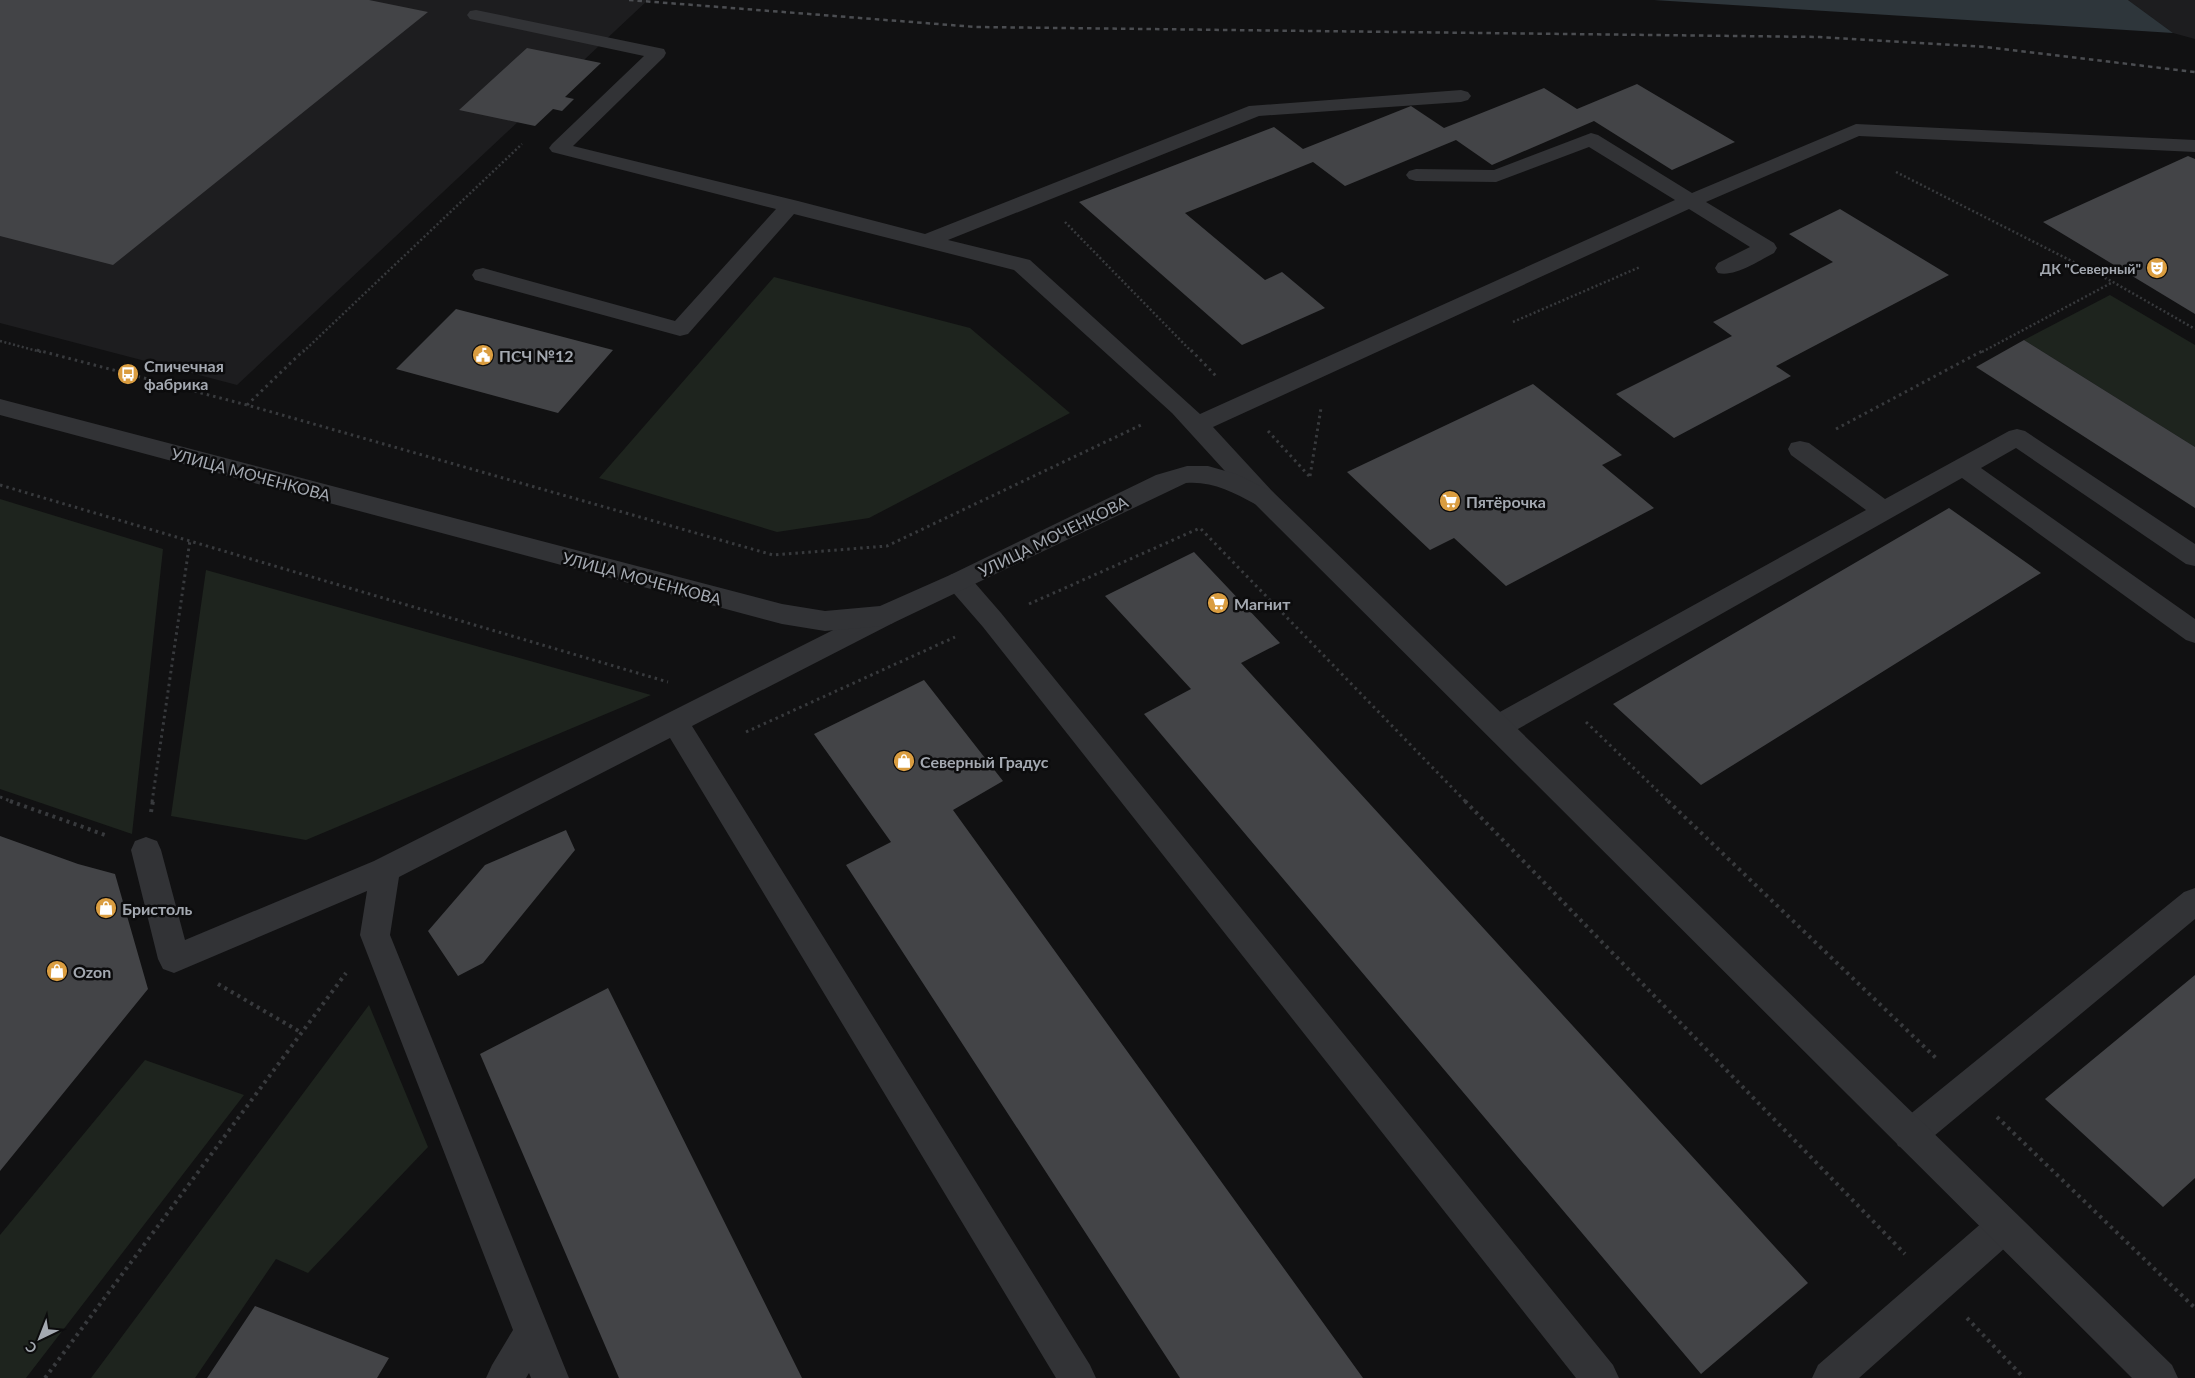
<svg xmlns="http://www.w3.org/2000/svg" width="2195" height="1378" viewBox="0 0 2195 1378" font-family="Lato,sans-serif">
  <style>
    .built { fill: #1d1d1f }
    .green { fill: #1e241e }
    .water { fill: #2e363b }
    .building { fill: #434447 }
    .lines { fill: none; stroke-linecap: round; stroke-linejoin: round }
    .path-far2 { stroke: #383a3d; stroke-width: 2.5; stroke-dasharray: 2 2.5; stroke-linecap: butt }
    .path-far1 { stroke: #383a3d; stroke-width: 3; stroke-dasharray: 2.5 4; stroke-linecap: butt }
    .path { stroke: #383a3d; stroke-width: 4; stroke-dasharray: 3 4.5; stroke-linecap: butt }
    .service { fill: #323336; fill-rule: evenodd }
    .tertiary { fill: #323336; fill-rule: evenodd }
    .rail { stroke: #4b4d51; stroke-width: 2.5; stroke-dasharray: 4.5 4; stroke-linecap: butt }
    .labels { text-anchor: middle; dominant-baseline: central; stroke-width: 5; stroke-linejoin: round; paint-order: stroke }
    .far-poi-label { font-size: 14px; font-weight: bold; fill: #a4a9b1; stroke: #0c0c0d; text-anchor: end }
    .poi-label { font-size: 16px; font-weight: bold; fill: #a4a9b1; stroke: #0c0c0d; text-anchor: start }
    .street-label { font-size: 16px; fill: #a4a9b1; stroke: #0c0c0d }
  </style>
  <rect width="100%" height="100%" fill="#111112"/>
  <path class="built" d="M0,0H648L237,385L0,323Z
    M2128,0H2195V39L2173,33Z"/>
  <path class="green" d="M774,277L970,328L1070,413L869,518L777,532L599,478Z
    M2110,295L2195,345V447L2024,340Z
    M0,499L163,549L132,834L0,789Z
    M206,570L651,695L306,840L171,816Z
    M369,1005L428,1147L308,1273L276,1259L195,1378H91Z
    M145,1060L244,1095L26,1378H0V1235Z"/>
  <path class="water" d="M1654,0H2128L2173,33Z"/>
  <path class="building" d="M0,0H369L428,12L113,265L0,236Z
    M527,48L601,63L565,97L574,99L562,111L553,109L535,126L459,110Z
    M1637,84L1735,142L1672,170L1594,121L1492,165L1456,140L1345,186L1313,162L1185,213L1265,280L1282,272L1325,308L1242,345L1079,202L1274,127L1303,149L1411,106L1444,128L1544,88L1577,109Z
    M2188,156L2195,159V314L2043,222Z
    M1840,209L1949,275L1776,366L1791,376L1674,438L1616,394L1732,336L1713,322L1833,262L1789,234Z
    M456,309L613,350L558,413L396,369Z
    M2024,340L2195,447V508L1976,367Z
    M1533,384L1622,455L1602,465L1654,508L1506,586L1454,538L1430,550L1347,472Z
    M1949,508L2041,573L1701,785L1613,704Z
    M1194,552L1280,643L1241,663L1808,1283L1701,1374L1144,714L1191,689L1105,596Z
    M924,680L1003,781L953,810L1363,1378H1180L846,865L891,842L814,734Z
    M566,830L575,850L483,963L458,976L428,931L485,865Z
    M0,836L78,864L115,874L148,989L0,1171Z
    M2195,975V1178L2163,1207L2045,1099Z
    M608,988L802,1378H619L480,1054Z
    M255,1306L389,1358L377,1378H207Z"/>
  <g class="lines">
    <path class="path-far2" d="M1896,172L2113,282L2195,329
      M1065,222L1192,352
      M1513,322L1640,267
      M0,341L41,352
      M303,352L522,144
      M1982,352L2113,282"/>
    <path class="path-far1" d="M37,350L247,405L773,555L887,546L1141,425
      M1191,350L1216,376
      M247,405L304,350
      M1836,429L1984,350
      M1268,431L1310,477
      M1310,476L1321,408
      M0,485L668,682
      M1029,604L1200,528L1466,802
      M1586,722L1669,802
      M746,732L955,637
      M0,797L13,802
      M152,802L190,540"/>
    <path class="path" d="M10,801L108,836
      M1465,801L1905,1254
      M1668,801L1937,1059
      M151,812L153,801
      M218,984L302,1033
      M1997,1117L2195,1308
      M1967,1318L2024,1378
      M45,1378L346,973"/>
    <path class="service" d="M476,10L664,49L666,53L664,57L573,146L798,201L925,234L1249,106L1461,90L1468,92L1471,96L1468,100L1461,102L1259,116L948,240L1030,260L1200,414L1675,200L1589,147L1496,182L1416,181L1409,179L1406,175L1409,171L1416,169L1494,170L1591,133L1598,135L1692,193L1856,124L2195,140V152L1859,136L1706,202L1774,243L1777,248L1774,253C1758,261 1736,277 1718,273L1715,268L1718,263L1750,247L1689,209L1213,427L1273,492L1276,498L1273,504L1264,507L1255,504L1172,413L1014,270L794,214L688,334L680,336L475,280L472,275L475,270L483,268L675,321L776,209L552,152L549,148L552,144L644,56L470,19L467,15L470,11Z
      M2017,429L2025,431L2195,544V566L2186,564L2016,448L1981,468L2195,619V643L2186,640L1962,478L1509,734L1499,737L1489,734L1485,726L1489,718L1866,510L1791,455L1788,449L1791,443L1800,441L1809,443L1885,499L2009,431Z
      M959,572L968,575L1001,613L1613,1365L1619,1378H1576L983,627L950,589L946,582L950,575Z
      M884,606L893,609L897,616L893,623L692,726L1090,1365L1096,1378H1056L670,738L399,877L390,935L569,1378H531L529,1373L526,1378H486L492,1365L513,1330L360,935L367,891L174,973L163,969L158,959L131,850L135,841L146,837L157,841L161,850L185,940L374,861L875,609Z
      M2195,888V919L1922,1146L1910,1151L1898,1146L1893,1135L1898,1124L2184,892Z
      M2003,1210L2015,1215L2021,1227L2015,1239L1859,1378H1812L1818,1365L1991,1215Z"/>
    <path class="tertiary" d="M0,399L782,604L825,611L880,606L950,575L1156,475L1187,466H1208L1236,474L1273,492L1386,601L2172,1365L2178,1378H2132L1255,504C1233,492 1212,481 1186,483L893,623L884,626L825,631L782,624L0,415Z"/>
    <path class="rail" d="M629,0L976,27L1820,37L1986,47L2195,72"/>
  </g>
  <defs>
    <g id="theatre-disc" transform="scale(1.125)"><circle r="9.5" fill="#da9d40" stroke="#0c0c0d"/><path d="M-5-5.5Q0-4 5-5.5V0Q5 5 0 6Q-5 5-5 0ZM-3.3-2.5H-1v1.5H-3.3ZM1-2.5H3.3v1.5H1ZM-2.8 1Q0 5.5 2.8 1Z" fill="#fff"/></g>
    <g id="civic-disc" transform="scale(1.125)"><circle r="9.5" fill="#da9d40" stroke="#0c0c0d"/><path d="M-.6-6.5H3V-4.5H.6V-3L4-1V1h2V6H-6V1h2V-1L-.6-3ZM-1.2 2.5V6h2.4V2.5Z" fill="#fff"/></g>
    <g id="bus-disc" transform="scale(1.125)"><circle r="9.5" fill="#da9d40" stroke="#0c0c0d"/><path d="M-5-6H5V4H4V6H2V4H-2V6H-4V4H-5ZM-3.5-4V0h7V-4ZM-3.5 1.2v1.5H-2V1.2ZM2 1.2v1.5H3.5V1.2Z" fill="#fff"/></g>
    <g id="supermarket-disc" transform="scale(1.125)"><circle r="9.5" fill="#da9d40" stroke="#0c0c0d"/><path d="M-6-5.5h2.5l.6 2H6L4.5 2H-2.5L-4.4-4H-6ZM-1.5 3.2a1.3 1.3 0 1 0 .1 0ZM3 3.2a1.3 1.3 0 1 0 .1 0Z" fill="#fff"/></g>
    <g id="shop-disc" transform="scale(1.125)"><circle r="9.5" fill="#da9d40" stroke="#0c0c0d"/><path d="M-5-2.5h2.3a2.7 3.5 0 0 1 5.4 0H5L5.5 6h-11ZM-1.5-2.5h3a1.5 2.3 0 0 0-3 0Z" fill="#fff"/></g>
  </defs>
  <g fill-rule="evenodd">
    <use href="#theatre-disc" x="2157" y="268"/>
    <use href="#civic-disc" x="483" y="355"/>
    <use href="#bus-disc" x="128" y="374"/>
    <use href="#supermarket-disc" x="1450" y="501"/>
    <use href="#supermarket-disc" x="1218" y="603"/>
    <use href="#shop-disc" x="904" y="761"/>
    <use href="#shop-disc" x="106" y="908"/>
    <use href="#shop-disc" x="57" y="971"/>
  </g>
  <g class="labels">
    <g class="far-poi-label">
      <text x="2141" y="268">ДК "Северный"</text>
    </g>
    <g class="poi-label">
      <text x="499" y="355">ПСЧ №12</text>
      <text x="144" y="365">Спичечная<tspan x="144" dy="18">фабрика</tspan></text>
      <text x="1466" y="501">Пятёрочка</text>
      <text x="1234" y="603">Магнит</text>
      <text x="920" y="761">Северный Градус</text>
      <text x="122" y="908">Бристоль</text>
      <text x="73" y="971">Ozon</text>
    </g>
    <g class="street-label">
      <text transform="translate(251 474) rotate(15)">УЛИЦА МОЧЕНКОВА</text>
      <text transform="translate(1053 536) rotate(-26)">УЛИЦА МОЧЕНКОВА</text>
      <text transform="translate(642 578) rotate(15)">УЛИЦА МОЧЕНКОВА</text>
    </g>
  </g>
  <g transform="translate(40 1338) rotate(223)" stroke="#0c0c0d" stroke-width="4" paint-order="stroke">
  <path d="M0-4L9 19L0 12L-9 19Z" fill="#a4a9b1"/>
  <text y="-8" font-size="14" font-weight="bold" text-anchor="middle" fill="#a4a9b1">С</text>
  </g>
</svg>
